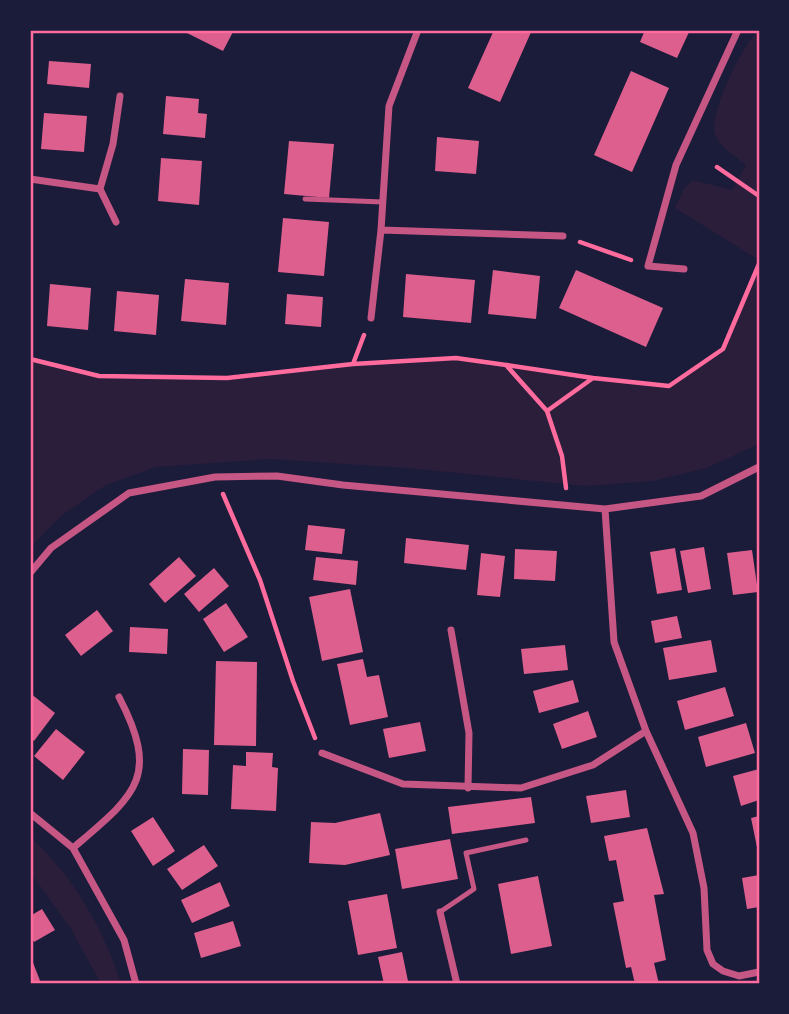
<svg xmlns="http://www.w3.org/2000/svg" width="789" height="1014" viewBox="0 0 789 1014" font-family="'PT Sans Narrow',sans-serif">
  <style>
    .green { fill: #2a1e3b }
    .building { fill: #dd5f8e }
    .lines { fill: none; stroke-linecap: round; stroke-linejoin: round }
    .path { stroke: #ff6b9d; stroke-width: 4.5 }
    .service { stroke: #c65784; stroke-width: 5 }
    .minor { stroke: #c65784; stroke-width: 7 }
    .neatline { fill: none; stroke: #ff6b9d; stroke-width: 2.5 }
  </style>
  <rect width="100%" height="100%" fill="#1b1b3a"/>
  <path class="green" d="M759,30V260L675,208L685,187L693,180L732,190L746,165C735,155 720,148 715,134C708,115 744,41 759,30Z
    M759,264V444L707,468L652,481L586,486L407,468L270,459L156,467L106,485L61,516L30,547V359L99,376L227,378L353,364L456,358L669,386L723,349Z
    M30,837C72,874 105,931 121,984H101L71,929L30,872Z"/>
  <path class="building" d="M181,30H234L223,51Z
    M494,30H532L500,102L468,88Z
    M645,30H690L677,58L640,42Z
    M49,61L91,64L89,88L47,84Z
    M631,71L669,88L632,172L594,155Z
    M166,96L199,99L198,113L207,114L205,138L163,134Z
    M44,113L87,116L84,152L41,149Z
    M437,137L479,141L476,174L435,171Z
    M289,141L334,144L329,198L284,194Z
    M161,158L202,161L199,205L158,201Z
    M283,218L329,222L324,276L278,272Z
    M493,270L540,276L536,319L488,314Z
    M576,270L663,308L646,347L559,308Z
    M406,274L475,280L471,323L403,317Z
    M185,279L229,283L226,325L181,321Z
    M50,284L91,288L88,330L47,326Z
    M117,291L159,295L156,335L114,331Z
    M287,294L323,297L321,327L285,324Z
    M308,525L345,529L342,554L305,550Z
    M406,538L469,545L466,570L404,563Z
    M704,547L711,589L688,593L680,551Z
    M675,548L682,590L657,594L650,552Z
    M515,549L557,551L555,581L514,579Z
    M752,550L758,592L733,595L727,553Z
    M481,553L505,556L500,597L477,595Z
    M179,557L196,576L165,603L149,584Z
    M316,557L358,561L356,585L313,580Z
    M214,568L229,586L199,612L184,594Z
    M350,589L363,652L322,661L309,597Z
    M226,603L248,637L224,652L203,619Z
    M97,610L113,631L81,656L65,635Z
    M677,616L682,638L655,643L651,621Z
    M130,627L168,629L167,654L129,652Z
    M711,640L717,672L669,680L663,648Z
    M565,645L568,670L524,674L521,649Z
    M363,659L367,677L379,675L388,717L350,725L337,664Z
    M216,661L257,662L256,746L214,745Z
    M573,680L579,702L539,713L533,691Z
    M725,687L734,716L685,730L677,701Z
    M30,693L55,713L34,741L30,737Z
    M588,711L597,737L562,749L553,724Z
    M420,722L426,751L389,758L383,729Z
    M746,723L755,753L706,767L698,737Z
    M56,729L85,752L63,780L34,756Z
    M183,749L209,750L208,795L182,794Z
    M246,752L273,753L272,767L278,768L276,811L231,809L233,765L246,766Z
    M759,769V800L741,806L733,776Z
    M626,790L630,817L591,823L586,796Z
    M531,797L535,823L452,834L448,807Z
    M380,813L390,855L345,865L309,863L311,822L335,823Z
    M759,816V852H758L751,818Z
    M153,817L175,851L153,866L131,831Z
    M647,828L664,894L654,895L666,960L654,963L659,984H635L631,967L626,968L613,903L624,901L616,860L609,861L604,836Z
    M450,839L458,879L402,889L395,849Z
    M204,845L218,866L182,890L167,869Z
    M759,875V907L747,909L742,878Z
    M538,876L552,946L511,954L498,884Z
    M220,882L230,906L192,923L181,900Z
    M387,894L397,948L358,955L348,901Z
    M42,909L55,930L34,942L30,935V916Z
    M233,921L241,946L201,958L194,933Z
    M402,952L408,981L384,984L378,957Z
    M30,955L39,978L41,984H30Z"/>
  <g class="lines">
    <path class="path" d="M717,167L759,196
      M580,242L631,260
      M30,359L99,376L227,378L353,364L456,358L506,365L547,411L593,378L669,386L723,349L759,264
      M353,364L364,335
      M507,365L593,378
      M547,411L562,456L566,488
      M223,494L260,580L293,681L315,738"/>
    <path class="service" d="M305,199L383,202
      M440,912L474,889L466,853L526,840"/>
    <path class="minor" d="M30,179L100,189L113,144L120,96
      M100,189L116,222
      M381,230L563,236
      M684,269L648,266L676,165L738,30
      M371,318L381,230L389,106L418,30
      M605,509L614,642L646,731L693,833L704,888L707,950L713,964L723,971L739,976L759,972
      M30,573L51,548L129,493L215,477L277,476L343,485L605,509L701,496L759,467
      M451,630L469,733L468,788
      M322,753L403,784L521,788L593,765L646,731
      M30,813L73,848L124,940L136,984
      M73,848C135,795 161,778 119,697
      M440,912L457,984"/>
  </g>
  <rect width="789" height="1014" fill="none" stroke="#1b1b3a" stroke-width="63"/>
  <rect x="32" y="32" width="726" height="950" class="neatline"/>
</svg>
